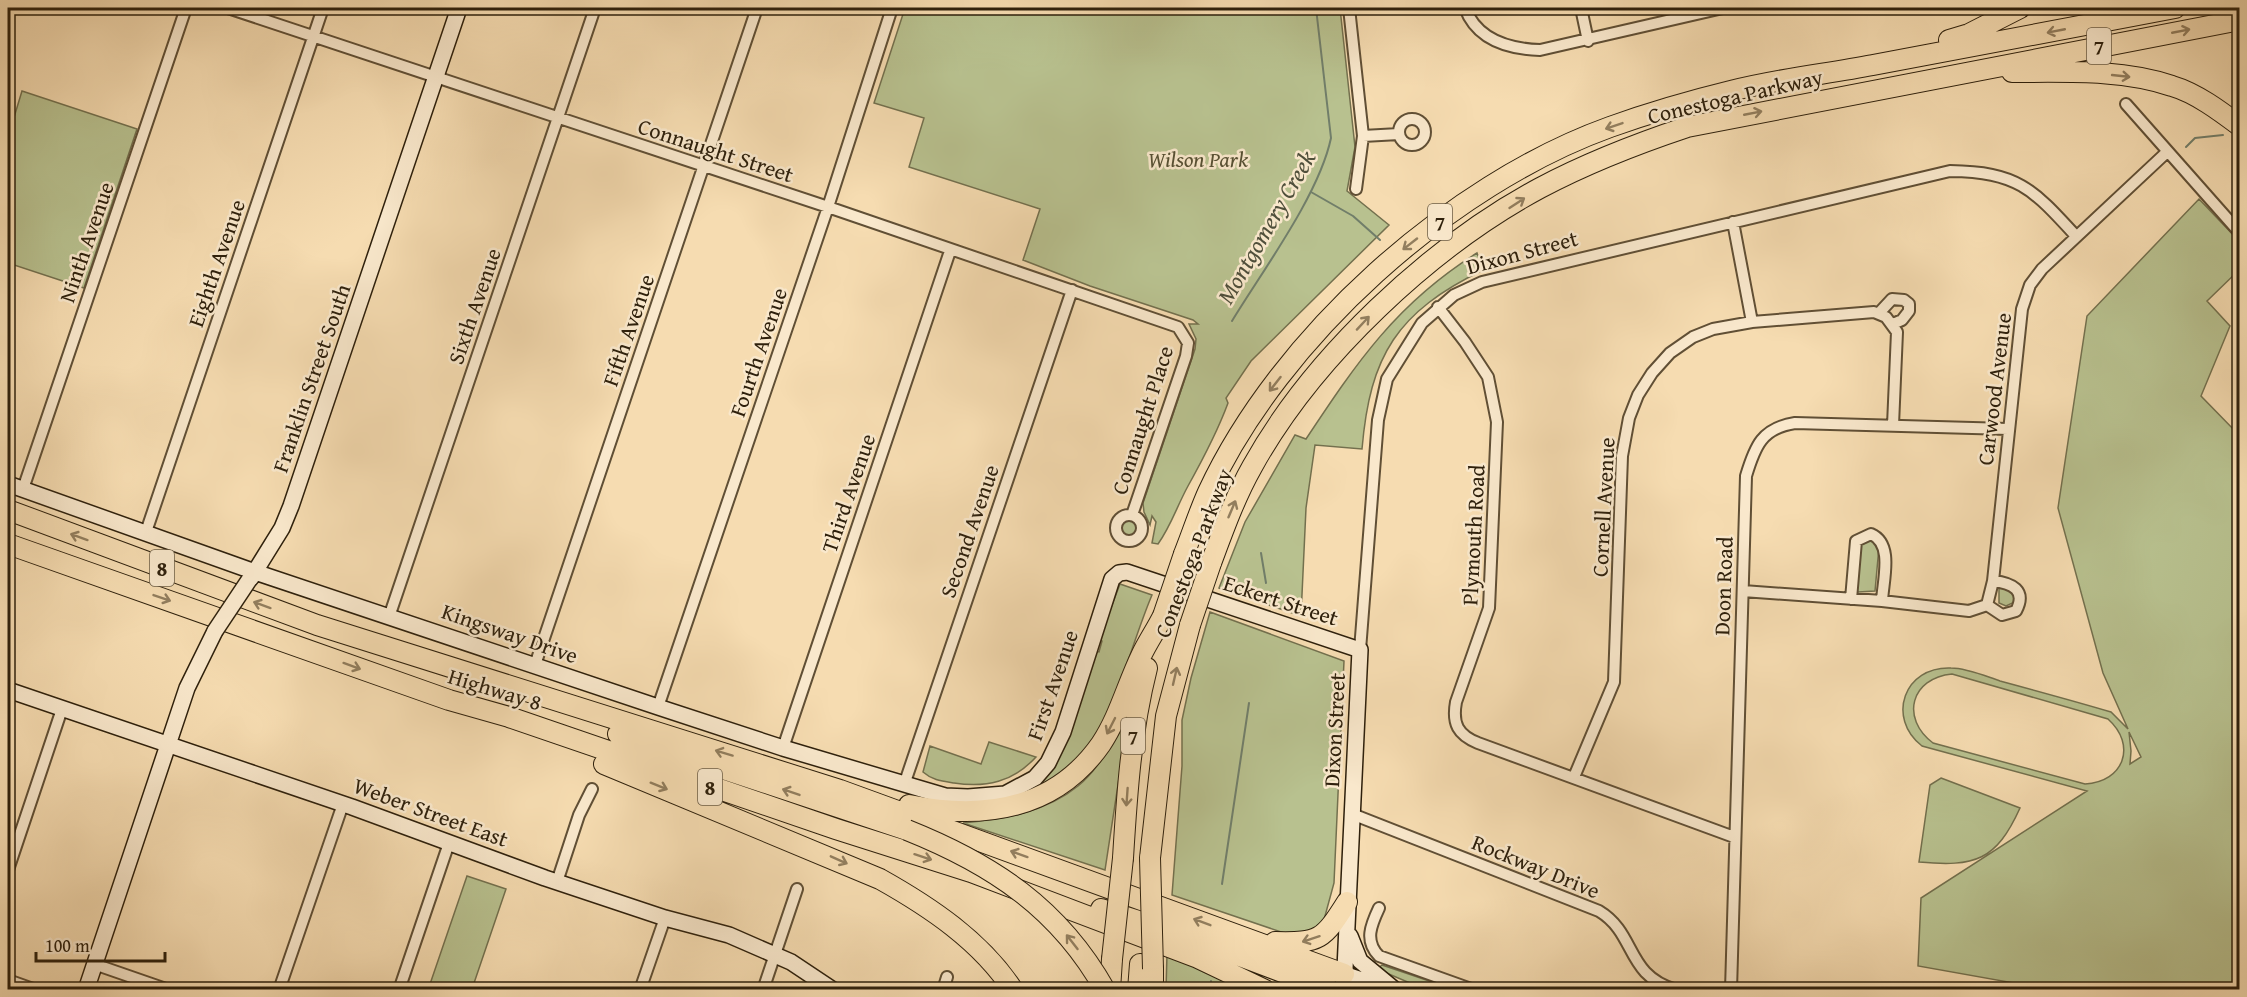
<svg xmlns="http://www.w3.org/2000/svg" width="2247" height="997" viewBox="0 0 2247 997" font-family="'Gentium Book Plus',serif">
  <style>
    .green { fill: #b8c18f; stroke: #73704e; stroke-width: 1.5; fill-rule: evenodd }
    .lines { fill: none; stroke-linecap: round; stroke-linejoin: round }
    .stream { stroke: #717e6a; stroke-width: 2 }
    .street-casing { stroke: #604f35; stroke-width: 14 }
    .secondary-casing { stroke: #2e200c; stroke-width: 18 }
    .highway-casing { stroke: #2e200c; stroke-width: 22 }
    .street { stroke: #f9e8cc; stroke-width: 10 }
    .secondary { stroke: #f9e8cc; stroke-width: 15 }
    .highway { stroke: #f6dcb1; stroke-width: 20 }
    .secondary-bridge-casing { stroke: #2e200c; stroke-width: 18; stroke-linecap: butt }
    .highway-bridge-casing { stroke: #2e200c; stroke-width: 22; stroke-linecap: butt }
    .secondary-bridge { stroke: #f9e8cc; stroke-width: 15 }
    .highway-bridge { stroke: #f6dcb1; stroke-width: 20 }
    .oneway { stroke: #927e5e }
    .labels { text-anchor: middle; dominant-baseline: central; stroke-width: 5; stroke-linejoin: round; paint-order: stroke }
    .shield { fill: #f9e8cc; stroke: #6b5c46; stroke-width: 1.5 }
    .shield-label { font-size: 21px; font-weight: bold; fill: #2e200c }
    .street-label { font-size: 22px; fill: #2e200c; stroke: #f9e8cc }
    .park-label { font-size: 22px; font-style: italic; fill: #575033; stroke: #f9e8cc }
    .water-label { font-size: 24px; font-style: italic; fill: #4f4f3b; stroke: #f9e8cc }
  </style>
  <rect width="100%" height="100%" fill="#f6dcb1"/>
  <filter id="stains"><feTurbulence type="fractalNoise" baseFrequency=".00333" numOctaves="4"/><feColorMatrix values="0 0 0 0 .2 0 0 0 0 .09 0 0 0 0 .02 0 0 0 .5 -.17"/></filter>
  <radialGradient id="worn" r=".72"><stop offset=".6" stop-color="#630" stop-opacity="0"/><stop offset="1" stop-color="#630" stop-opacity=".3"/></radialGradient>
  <path class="green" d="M905,8H1340L1355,147L1347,191L1389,225L1251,361L1226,398L1228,403C1217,433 1203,459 1188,486C1177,506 1171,526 1158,544L1152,543L1156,522L1152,516L1150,525L1144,512L1143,503L1195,349L1196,339L1189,324H1198L1193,320L1090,286L1023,260L1040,209L909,167L924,118L874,103Z
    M22,91L137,129L84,288L8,263V137Z
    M2199,199L2239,241V270L2207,301L2230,326L2201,396L2239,435V989H2012L2014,983L1918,966L1921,898L2087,791L1922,746C1886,718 1904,666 1951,668C1967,668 1985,676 2000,681C2037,691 2074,701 2111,712L2128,729L2103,673L2058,508L2087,316ZM1952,674L2108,719C2137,745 2124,782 2085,784L1933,743C1900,718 1911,678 1952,674ZM2129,732L2141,757L2130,764L2131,751Z
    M1477,253L1483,270C1397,312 1370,355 1362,449L1315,445L1306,508L1301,616L1219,588L1245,522L1295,435L1306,439C1357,362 1397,303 1477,253Z
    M1120 528a10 10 0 1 1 20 0a10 10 0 1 1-20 0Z
    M1870,540L1875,541L1879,547L1875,591L1858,592L1855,588L1859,546Z
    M1120,584L1152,595C1123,663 1112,747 1043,788C1030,795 1009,797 994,801L1028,789L1094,651L1099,652L1102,641L1099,639Z
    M2008,584L2017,601L2006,606L1999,603V587Z
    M1210,612L1344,661L1334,883L1322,927L1315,933L1287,934L1172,895L1182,766V720L1191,678Z
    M1128,719L1105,870L963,823C1003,819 1045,813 1078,786C1099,769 1113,741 1128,719Z
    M989,742L1036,757C1013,782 986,788 954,783C941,781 932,780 923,772L930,746L981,764Z
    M1941,778L2020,808C1996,861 1975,867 1919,862L1930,785Z
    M467,876L506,889L472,989L429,987Z
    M1167,954L1245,990H1166Z
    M1382,965L1453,989H1424L1377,969Z"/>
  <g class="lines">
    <path class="stream" d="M2186,147L2195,138L2223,135
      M1311,192L1353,216L1380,240
      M1232,321C1263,270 1319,195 1331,138L1316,8
      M1261,553L1266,583
      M1222,884L1249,703
      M1210,990L1211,981"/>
    <g class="street-casing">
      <path id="street" d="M228,8L828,207L1178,327L1188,343L1186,356L1132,515
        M1349,8L1363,136L1356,189
        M1465,8C1477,40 1509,49 1540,50L1723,8
        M1581,8L1588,41
        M2126,104L2240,233
        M1399 132a13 13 0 1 1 26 0a13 13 0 1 1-26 0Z
        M1363,136L1399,134
        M1733,222L1752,322
        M1438,307L1465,342L1488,377L1497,422L1489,608L1456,702C1452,724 1458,735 1478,743L1734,837
        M1879,313L1892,299L1904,300L1909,304V311L1902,320L1893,324
        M23,489L186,8
        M1116 528a13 13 0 1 1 26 0a13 13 0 1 1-26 0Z
        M146,532L323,8
        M1743,591L1882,601L1969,611L1987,605L1993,581L2022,309L2030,285L2042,269L2167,152
        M1851,599L1856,541L1871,534C1894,544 1883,580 1882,601
        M1987,605L2002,615L2016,611C2027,590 2012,583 1993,581
        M389,617L595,8
        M1360,650L1378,420L1387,379L1422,323L1454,295L1482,282L1950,171C2017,172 2032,188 2075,235
        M535,665L757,8
        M658,707L828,207L892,8
        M783,748L950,251
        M1574,777L1614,682L1622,456L1629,418L1638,395L1652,373L1670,353L1693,337L1713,329L1752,322L1874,312L1886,317L1897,332L1893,425
        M904,785L1072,290
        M1352,814L1599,911C1637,934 1625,975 1676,990
        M8,870L62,709
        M557,882L579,815L592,789
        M1379,908C1371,925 1364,941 1379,956L1474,990
        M94,964L169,990
        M8,980L36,990
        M279,990L343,804
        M399,990L449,843
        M640,990L665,918
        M763,990L797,889
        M943,990L947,977
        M1731,990L1746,476C1755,446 1762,428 1795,423L2008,429"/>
    </g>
    <g class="secondary-casing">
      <path id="secondary" d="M8,484L255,572L658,707L783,748L945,796L968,797L1005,794L1035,778L1048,763L1063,732L1112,579L1119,573L1127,572L1360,650L1344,990
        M251,578L282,528L291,506L459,8
        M8,690L352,807L545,878L665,918L729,935L791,962L833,990
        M1350,936L1360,961L1395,990
        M1344,974L1389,989
        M86,990L187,688L215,631"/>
    </g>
    <g class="highway-casing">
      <path id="highway" d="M1949,40L1969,34L2020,8
        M2012,72C2065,72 2122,69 2172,86C2196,93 2220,111 2240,126
        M8,510L317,625L840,790L1344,974
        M8,544L449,700L509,717L836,829L971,872L1198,958L1265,990
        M1184,554C1192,534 1199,512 1208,492C1280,337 1449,185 1610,127C1649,113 1690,101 1731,91C1777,79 1826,74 1873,65C1974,46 2075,27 2175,8
        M1211,563C1223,531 1235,497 1252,467C1312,358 1430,247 1540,188C1587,163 1636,144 1687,127L2240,20
        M618,734L907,830
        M604,764L880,879C930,907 981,941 1013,990
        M909,805C983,820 1055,810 1101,744C1119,717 1127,685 1141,656C1147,643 1156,630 1163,616
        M1123,858C1127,793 1131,731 1147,668
        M1150,858L1166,716L1190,625
        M1101,909L1192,938L1330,990
        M1275,942C1320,943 1323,940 1347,902
        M1153,969V990
        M1110,990L1112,959
        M1138,990L1140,964"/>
    </g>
    <use href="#street" class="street"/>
    <use href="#secondary" class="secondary"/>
    <use href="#highway" class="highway"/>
    <g class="secondary-bridge-casing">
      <path id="secondary-bridge" d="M215,631L249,580"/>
    </g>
    <g class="highway-bridge-casing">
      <path id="highway-bridge" d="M1163,616L1184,554
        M1190,625L1211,563
        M907,830C992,864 1059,908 1105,990
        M1150,858L1153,969
        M1112,959L1123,858"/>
    </g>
    <use href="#secondary-bridge" class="secondary-bridge"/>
    <use href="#highway-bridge" class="highway-bridge"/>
  </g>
  <defs><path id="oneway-shaft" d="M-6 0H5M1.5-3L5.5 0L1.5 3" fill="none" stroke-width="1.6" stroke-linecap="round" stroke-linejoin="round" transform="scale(1.5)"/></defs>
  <g class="oneway">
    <use href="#oneway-shaft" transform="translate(2056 31) rotate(169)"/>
    <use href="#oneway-shaft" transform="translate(2181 31) rotate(-11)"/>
    <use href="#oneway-shaft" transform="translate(2121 76) rotate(6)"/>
    <use href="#oneway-shaft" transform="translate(1753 113) rotate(-11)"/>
    <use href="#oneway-shaft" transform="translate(1614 126) rotate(161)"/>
    <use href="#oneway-shaft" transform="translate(1517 203) rotate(-33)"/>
    <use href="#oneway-shaft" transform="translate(1410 244) rotate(142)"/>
    <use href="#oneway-shaft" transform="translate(1363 323) rotate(-47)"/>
    <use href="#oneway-shaft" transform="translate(1275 384) rotate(128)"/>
    <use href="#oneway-shaft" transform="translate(1232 509) rotate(-67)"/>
    <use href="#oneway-shaft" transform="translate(79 537) rotate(-160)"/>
    <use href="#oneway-shaft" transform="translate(162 598) rotate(19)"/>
    <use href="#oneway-shaft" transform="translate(262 605) rotate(-160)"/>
    <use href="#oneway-shaft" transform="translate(352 666) rotate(20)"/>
    <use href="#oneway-shaft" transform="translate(1175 676) rotate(-77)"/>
    <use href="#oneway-shaft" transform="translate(1111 726) rotate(117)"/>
    <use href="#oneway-shaft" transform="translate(724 753) rotate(-163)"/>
    <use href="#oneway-shaft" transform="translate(659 786) rotate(22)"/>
    <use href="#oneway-shaft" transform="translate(791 792) rotate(-161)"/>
    <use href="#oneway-shaft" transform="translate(1127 797) rotate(94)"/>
    <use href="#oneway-shaft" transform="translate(1019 854) rotate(-160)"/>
    <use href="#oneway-shaft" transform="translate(923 857) rotate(18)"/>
    <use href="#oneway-shaft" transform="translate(839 860) rotate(24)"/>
    <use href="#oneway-shaft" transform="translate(1202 922) rotate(-159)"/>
    <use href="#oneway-shaft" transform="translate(1311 939) rotate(162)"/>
    <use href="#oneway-shaft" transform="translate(1072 942) rotate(-128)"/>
  </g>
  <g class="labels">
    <g class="shield">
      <rect x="2087" y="28" width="24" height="36" rx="4.5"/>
      <rect x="1428" y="204" width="24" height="36" rx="4.5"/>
      <rect x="150" y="550" width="24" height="36" rx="4.5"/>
      <rect x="1121" y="718" width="24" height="36" rx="4.5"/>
      <rect x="698" y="769" width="24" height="36" rx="4.5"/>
    </g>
    <g class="shield-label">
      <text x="2099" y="46">7</text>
      <text x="1440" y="222">7</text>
      <text x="162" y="568">8</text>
      <text x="1133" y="736">7</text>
      <text x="710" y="787">8</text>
    </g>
    <g class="street-label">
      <text transform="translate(1735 96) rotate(-13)">Conestoga Parkway</text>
      <text transform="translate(716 150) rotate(18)">Connaught Street</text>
      <text transform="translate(86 242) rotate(-71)">Ninth Avenue</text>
      <text transform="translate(1522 252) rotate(-15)">Dixon Street</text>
      <text transform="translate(216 263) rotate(-71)">Eighth Avenue</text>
      <text transform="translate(474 306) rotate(-71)">Sixth Avenue</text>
      <text transform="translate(628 330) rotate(-71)">Fifth Avenue</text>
      <text transform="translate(758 352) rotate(-71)">Fourth Avenue</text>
      <text transform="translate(311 378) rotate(-71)">Franklin Street South</text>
      <text transform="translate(1994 389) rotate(-83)">Carwood Avenue</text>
      <text transform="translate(1142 420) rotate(-72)">Connaught Place</text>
      <text transform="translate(848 493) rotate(-71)">Third Avenue</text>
      <text transform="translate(1603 507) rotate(-87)">Cornell Avenue</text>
      <text transform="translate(969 531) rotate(-71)">Second Avenue</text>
      <text transform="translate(1473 535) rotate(-87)">Plymouth Road</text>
      <text transform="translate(1193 553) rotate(-69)">Conestoga Parkway</text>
      <text transform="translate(1723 586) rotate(-88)">Doon Road</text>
      <text transform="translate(1281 600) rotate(18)">Eckert Street</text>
      <text transform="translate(510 633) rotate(19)">Kingsway Drive</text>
      <text transform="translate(1052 685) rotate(-71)">First Avenue</text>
      <text transform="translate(495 689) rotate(17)">Highway 8</text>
      <text transform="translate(1334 730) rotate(-87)">Dixon Street</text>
      <text transform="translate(431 812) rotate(20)">Weber Street East</text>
      <text transform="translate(1536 866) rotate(22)">Rockway Drive</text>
    </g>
    <g class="park-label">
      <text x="1198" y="159">Wilson Park</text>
    </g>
    <g class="water-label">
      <text transform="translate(1266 227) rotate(-60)">Montgomery Creek</text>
    </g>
  </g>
  <rect width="2247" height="997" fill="none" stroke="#f6dcb1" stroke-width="30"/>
  <rect x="9" y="9" width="2229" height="979" fill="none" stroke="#2e200c" stroke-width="3"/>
  <rect x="15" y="15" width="2217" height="967" fill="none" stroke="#2e200c" stroke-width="1.5"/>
  <path d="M36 952v9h129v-9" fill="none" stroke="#2e200c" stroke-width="3"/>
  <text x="45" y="952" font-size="18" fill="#2e200c" stroke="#f9e8cc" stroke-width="4.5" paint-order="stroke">100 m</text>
  <rect width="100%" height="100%" filter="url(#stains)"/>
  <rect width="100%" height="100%" fill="url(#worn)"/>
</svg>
